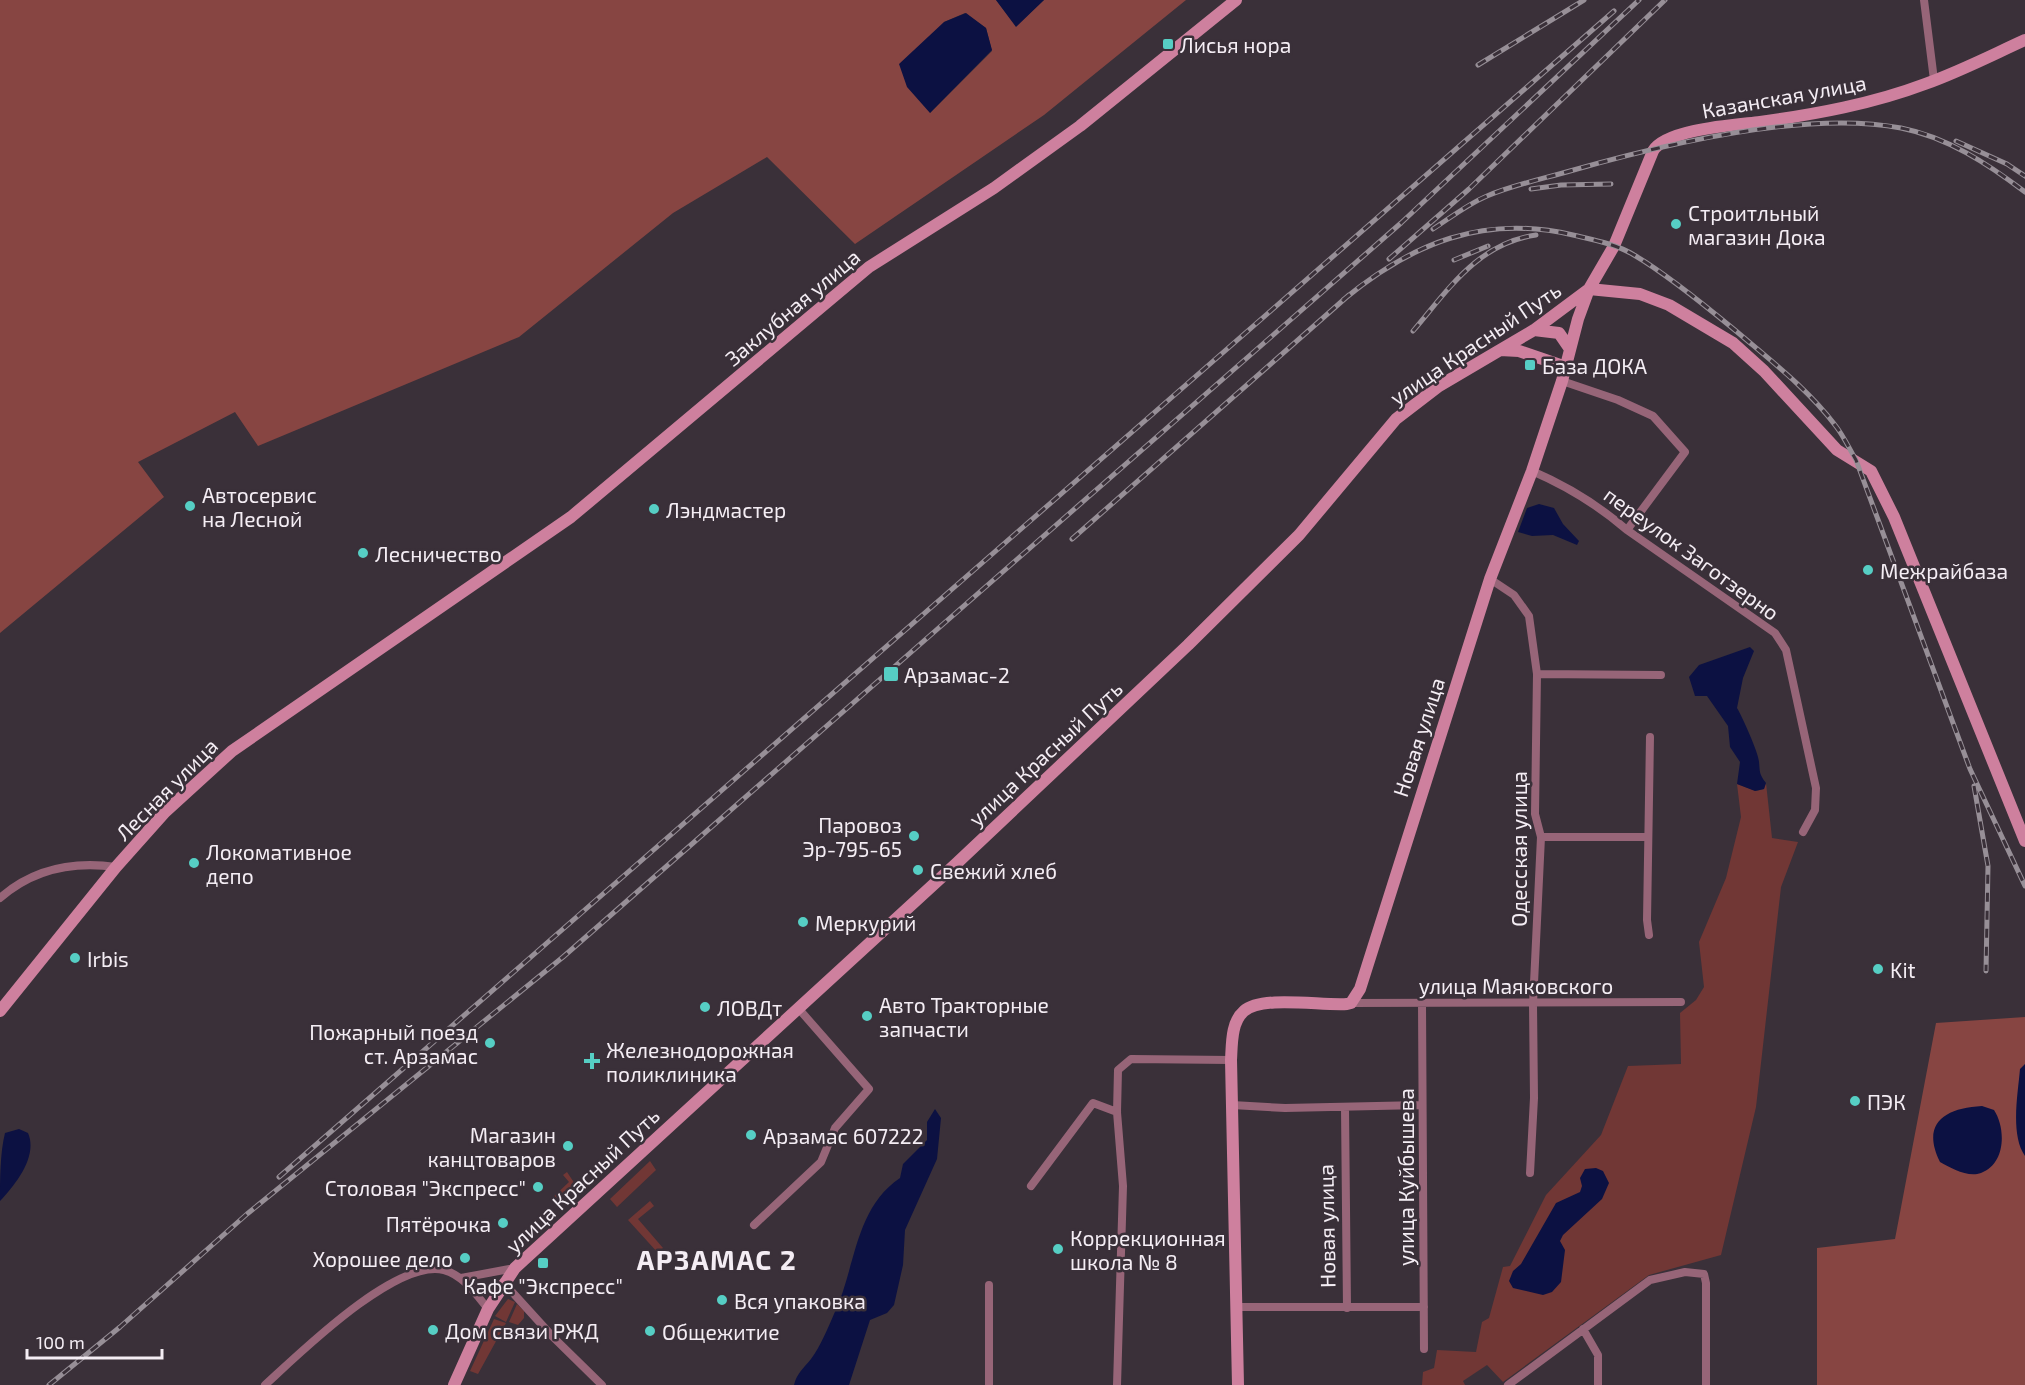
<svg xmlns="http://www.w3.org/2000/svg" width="2025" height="1385" viewBox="0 0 2025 1385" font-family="'Exo 2',sans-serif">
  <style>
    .green { fill: #713735 }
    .forest { fill: #874542; fill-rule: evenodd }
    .water { fill: #0c1142 }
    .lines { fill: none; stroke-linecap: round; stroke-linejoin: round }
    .street { stroke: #976578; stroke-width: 8 }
    .secondary { stroke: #ce809e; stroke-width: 12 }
    .rail-casing { stroke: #978f97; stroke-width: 5 }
    .rail { stroke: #3a3039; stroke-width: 3; stroke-dasharray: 9; stroke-linecap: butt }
    .poi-dot { fill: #56cec4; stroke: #3a3039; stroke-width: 2 }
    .labels { text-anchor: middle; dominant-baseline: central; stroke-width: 5; stroke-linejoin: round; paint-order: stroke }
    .poi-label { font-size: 21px; fill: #f4edf4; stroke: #3a3039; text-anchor: start }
    .street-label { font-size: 21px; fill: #f4edf4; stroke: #3a3039 }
    .district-label { font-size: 27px; font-weight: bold; letter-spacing: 1.5px; fill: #f4edf4; stroke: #3a3039 }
  </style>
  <rect width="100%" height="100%" fill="#3a3039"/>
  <path class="green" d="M1766,783L1772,838L1798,842L1781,887L1756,1107L1721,1255L1649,1275L1503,1382L1487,1365L1463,1381L1465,1385H1422L1423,1372L1434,1368L1437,1350L1476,1352L1482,1322L1489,1318L1503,1267L1510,1266L1546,1195L1601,1135L1628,1066L1681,1064L1680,1013L1696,1000L1704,987L1699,942L1726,878L1741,817L1737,784L1756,791L1764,789Z
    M650,1161L656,1170L617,1207L610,1199Z
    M567,1172L575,1184L553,1203L550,1200L569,1182L563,1175Z
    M650,1201L654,1206L638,1219L663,1248L658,1253L628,1220Z
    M508,1299L515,1302L506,1322L495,1316Z
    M517,1304L524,1311V1318L518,1325L509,1322Z
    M494,1319L506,1323L478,1374L470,1371Z"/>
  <path class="forest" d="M0,0H996L1016,26L1044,0H1186L1044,115L855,244L767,157L673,213L519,337L258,446L235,412L138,462L164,497L0,633ZM965,13L986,28L992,51L930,113L944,22Z
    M2025,1017V1385H1817V1248L1895,1239L1936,1023Z"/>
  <path class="water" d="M996,0H1044L1016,27Z
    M966,13L986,28L992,50L930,113L907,87L899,64L944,22Z
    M1539,504L1554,508L1563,524L1579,541L1577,545L1553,535L1532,536L1518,532L1527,508Z
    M1750,647L1754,651L1743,678L1737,708C1742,716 1759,754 1759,762C1760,772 1759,774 1766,783L1764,789L1755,791L1737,784L1740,762L1730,747L1728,726L1707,696H1695L1689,677L1699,665Z
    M2025,1064V1156C2010,1135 2018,1093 2020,1069Z
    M1982,1106L1994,1110C2006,1128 2006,1164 1981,1173C1968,1178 1951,1168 1940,1162C1921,1124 1944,1108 1982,1106Z
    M935,1109L941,1118L937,1159L905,1230L903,1265L894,1305L887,1313L870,1320L849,1385H794C797,1373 803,1369 811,1359C820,1347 828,1328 834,1314C856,1268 854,1209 900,1178L903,1164L927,1140V1122Z
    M19,1129L28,1133C38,1156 16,1184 0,1201C0,1180 0,1153 5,1133Z
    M1596,1168L1603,1171L1609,1183L1602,1199L1563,1235L1560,1241L1565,1250L1561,1282L1552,1292L1543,1295L1513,1288L1509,1281L1513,1271L1521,1264L1556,1203L1580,1192L1582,1186L1580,1178L1585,1169Z"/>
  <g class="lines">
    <path class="street" d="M1924,0L1934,80
      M1562,381L1618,400L1653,416L1685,452L1627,530
      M1532,471C1567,486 1598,505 1627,530L1775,633L1786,650L1816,788L1815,810L1803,832
      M1490,579L1514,595L1529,616L1537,674L1535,814L1541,837L1533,1004L1534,1098L1530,1173
      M1537,674L1661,675
      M1541,837H1648
      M0,898C33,869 73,861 116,867
      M1649,935L1647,920L1650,737
      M1351,1003L1681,1002
      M1422,1004L1424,1349
      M1232,1105L1285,1108L1422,1105
      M1345,1108L1347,1308
      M1031,1186L1093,1103L1117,1112
      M754,1225L821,1162L835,1128L869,1089L798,1008
      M461,1278L515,1268
      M503,1282L553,1337L602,1385
      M1236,1307H1424
      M1583,1329L1598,1355V1385
      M265,1385C299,1354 396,1258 444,1270C463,1275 476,1294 488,1309
      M989,1385V1285
      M1117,1385L1123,1186L1117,1112L1118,1070L1131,1059L1231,1060
      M1508,1385L1650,1280L1685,1272L1704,1274L1706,1283V1385"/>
    <path class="secondary" d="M1534,330L1559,333L1570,349
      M1500,350L1519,351L1566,367
      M0,1011L116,867L165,812L232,751L571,517L869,267L994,188L1080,126L1236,0
      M454,1385L488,1309L515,1268L957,863L1188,645L1299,535L1396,419L1439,386L1534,330L1589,289L1614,246L1653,151C1666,129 1736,125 1760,122C1816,114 1872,104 1925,84C1959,72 1992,55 2025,40
      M1238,1385L1231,1060C1232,1044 1231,1022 1244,1011C1262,995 1322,1006 1347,1004L1351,1003L1360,989L1490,579L1532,471L1562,381L1578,319L1589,289L1640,294L1669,305L1733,343L1764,371L1837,450L1871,471L1894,517L2025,841"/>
    <g class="rail-casing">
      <path id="rail" d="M1478,65L1584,0
        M1956,141L2007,164L2025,176
        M1531,189L1561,185L1611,184
        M1433,229C1450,218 1468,204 1487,196C1513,185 1542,179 1570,171C1661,145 1807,110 1901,128C1947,137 1988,164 2025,192
        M1389,259L1469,189L1665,0
        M1454,260L1488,246
        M1343,300C1412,243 1483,214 1573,235C1594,240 1616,244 1634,255C1665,273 1707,307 1736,331C1770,360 1808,389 1835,425C1843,435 1849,448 1856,460L1970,769L2025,886
        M1413,331C1448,290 1478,243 1536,235
        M1072,539L1349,295
        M1974,786L1988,866L1986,971
        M279,1177L1614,11
        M49,1385L120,1327L247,1214L563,957L1401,223L1639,0"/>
    </g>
    <use href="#rail" class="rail"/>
  </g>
  <g class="poi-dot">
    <rect x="1162" y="38" width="12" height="12" rx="3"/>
    <circle cx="1676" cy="224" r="6"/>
    <rect x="1524" y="359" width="12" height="12" rx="3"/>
    <circle cx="190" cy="506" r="6"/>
    <circle cx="654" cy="509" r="6"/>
    <circle cx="363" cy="553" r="6"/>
    <circle cx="1868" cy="570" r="6"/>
    <rect x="883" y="666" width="16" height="16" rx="3"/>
    <circle cx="914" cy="836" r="6"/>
    <circle cx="194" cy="863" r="6"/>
    <circle cx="918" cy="870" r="6"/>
    <circle cx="803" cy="922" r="6"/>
    <circle cx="75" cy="958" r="6"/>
    <circle cx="1878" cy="969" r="6"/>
    <circle cx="705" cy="1007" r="6"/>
    <circle cx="867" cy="1016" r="6"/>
    <circle cx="490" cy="1043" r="6"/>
    <path d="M589 1052h6v6h6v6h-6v6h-6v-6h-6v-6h6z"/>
    <circle cx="1855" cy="1101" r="6"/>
    <circle cx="751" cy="1135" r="6"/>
    <circle cx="568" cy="1146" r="6"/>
    <circle cx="538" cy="1187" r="6"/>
    <circle cx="503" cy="1223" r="6"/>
    <circle cx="1058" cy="1249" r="6"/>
    <circle cx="465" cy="1258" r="6"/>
    <rect x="537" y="1257" width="12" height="12" rx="3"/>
    <circle cx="722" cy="1300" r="6"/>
    <circle cx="433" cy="1330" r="6"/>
    <circle cx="650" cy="1331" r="6"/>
  </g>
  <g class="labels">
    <g class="poi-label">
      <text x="1180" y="44">Лисья нора</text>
      <text x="1688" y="212">Строитльный<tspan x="1688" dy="24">магазин Дока</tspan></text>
      <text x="1542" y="365">База ДОКА</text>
      <text x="202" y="494">Автосервис<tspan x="202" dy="24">на Лесной</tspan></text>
      <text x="666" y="509">Лэндмастер</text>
      <text x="375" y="553">Лесничество</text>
      <text x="1880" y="570">Межрайбаза</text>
      <text x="904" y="674">Арзамас-2</text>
      <text x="902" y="824" text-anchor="end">Паровоз<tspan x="902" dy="24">Эр-795-65</tspan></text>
      <text x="206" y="851">Локомативное<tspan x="206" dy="24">депо</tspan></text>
      <text x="930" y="870">Свежий хлеб</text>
      <text x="815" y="922">Меркурий</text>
      <text x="87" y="958">Irbis</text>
      <text x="1890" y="969">Kit</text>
      <text x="879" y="1004">Авто Тракторные<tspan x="879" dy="24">запчасти</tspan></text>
      <text x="717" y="1007">ЛОВДт</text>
      <text x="478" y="1031" text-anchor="end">Пожарный поезд<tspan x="478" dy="24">ст. Арзамас</tspan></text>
      <text x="606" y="1049">Железнодорожная<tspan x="606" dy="24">поликлиника</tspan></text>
      <text x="1867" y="1101">ПЭК</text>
      <text x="556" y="1134" text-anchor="end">Магазин<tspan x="556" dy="24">канцтоваров</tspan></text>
      <text x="763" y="1135">Арзамас 607222</text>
      <text x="526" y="1187" text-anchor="end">Столовая "Экспресс"</text>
      <text x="491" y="1223" text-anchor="end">Пятёрочка</text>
      <text x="1070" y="1237">Коррекционная<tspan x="1070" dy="24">школа № 8</tspan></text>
      <text x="453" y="1258" text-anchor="end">Хорошее дело</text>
      <text x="543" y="1285" text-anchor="middle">Кафе "Экспресс"</text>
      <text x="734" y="1300">Вся упаковка</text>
      <text x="445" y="1330">Дом связи РЖД</text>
      <text x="662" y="1331">Общежитие</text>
    </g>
    <g class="street-label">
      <text transform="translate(1784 96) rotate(-10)">Казанская улица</text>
      <text transform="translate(792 307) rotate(-40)">Заклубная улица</text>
      <text transform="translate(1475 343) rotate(-34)">улица Красный Путь</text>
      <text transform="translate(1692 553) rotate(36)">переулок Заготзерно</text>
      <text transform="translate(1418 737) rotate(-72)">Новая улица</text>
      <text transform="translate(1045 753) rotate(-43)">улица Красный Путь</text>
      <text transform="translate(166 789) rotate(-45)">Лесная улица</text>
      <text transform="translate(1518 849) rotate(-90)">Одесская улица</text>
      <text x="1516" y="985">улица Маяковского</text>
      <text transform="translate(1405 1177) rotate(-90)">улица Куйбышева</text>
      <text transform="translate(582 1180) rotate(-43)">улица Красный Путь</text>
      <text transform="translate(1326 1226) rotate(-91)">Новая улица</text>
    </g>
    <g class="district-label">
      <text x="717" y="1259">АРЗАМАС 2</text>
    </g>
  </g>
  <path d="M27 1349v9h135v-9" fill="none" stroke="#f4edf4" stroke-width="3"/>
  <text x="36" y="1349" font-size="18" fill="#f4edf4" stroke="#3a3039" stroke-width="4.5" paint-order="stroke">100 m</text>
</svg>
